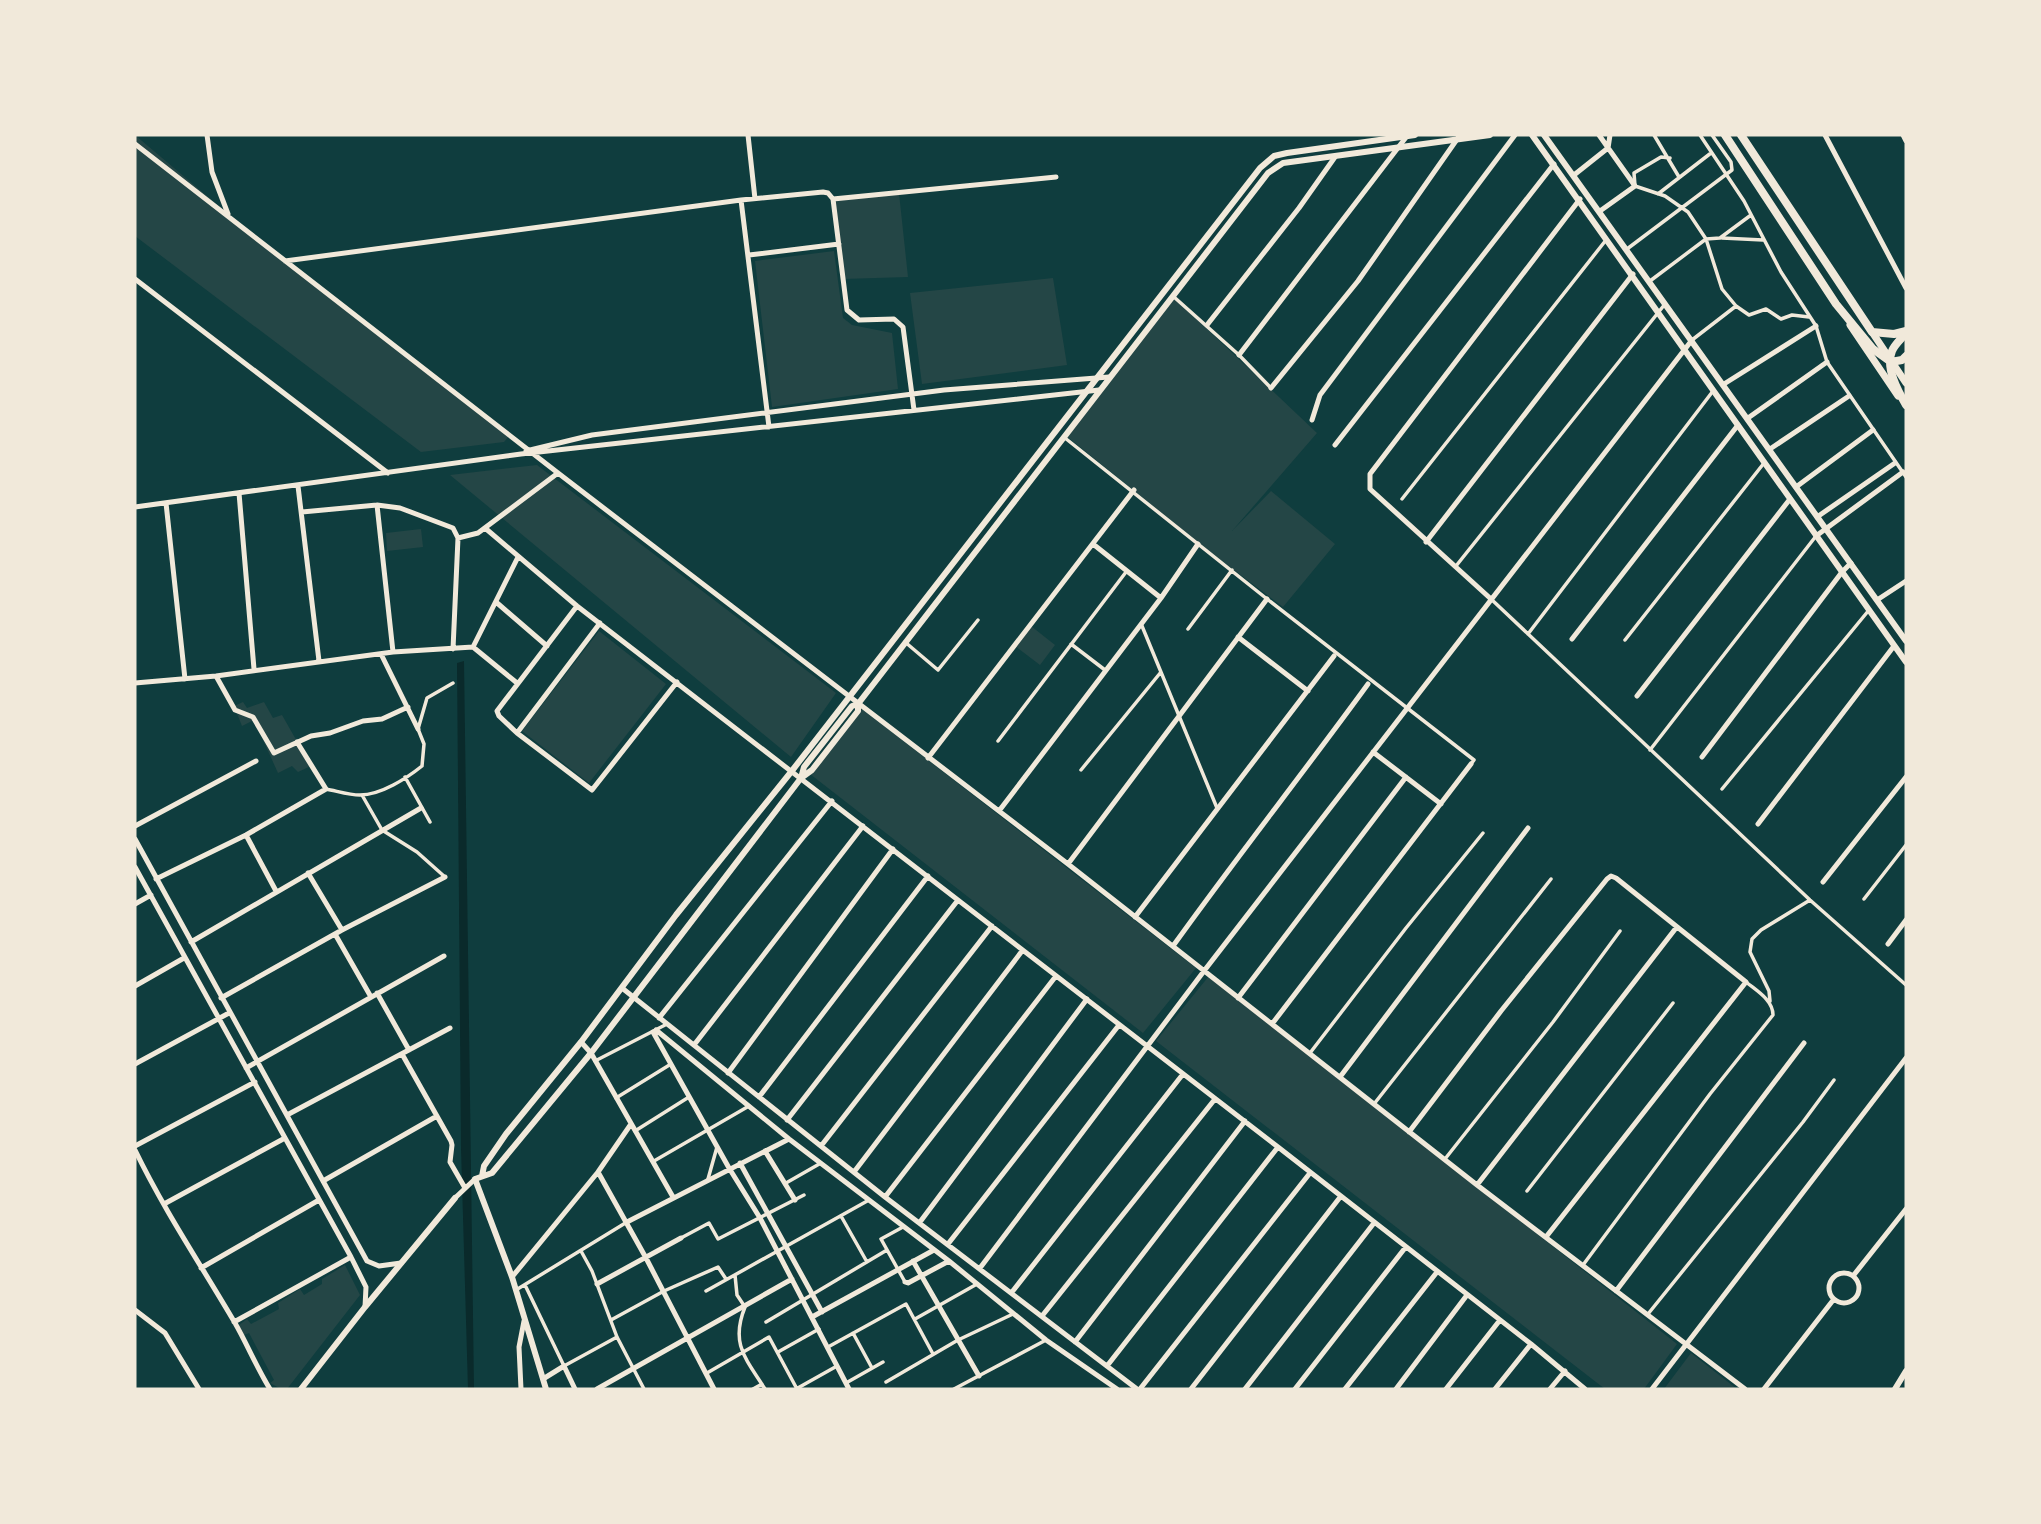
<svg xmlns="http://www.w3.org/2000/svg" width="2041" height="1524" viewBox="0 0 2041 1524" font-family="Karla,sans-serif">
  <style>
    .green { fill: #244646 }
    .water { fill: #0a2a2b }
    .lines { fill: none; stroke-linecap: round; stroke-linejoin: round }
    .pedestrian { stroke: #f1e9da; stroke-width: 3.5 }
    .minor { stroke: #f1e9da; stroke-width: 5 }
    .tertiary { stroke: #f1e9da; stroke-width: 6 }
    .secondary { stroke: #f1e9da; stroke-width: 7 }
    .primary { stroke: #f1e9da; stroke-width: 8 }
  </style>
  <rect width="100%" height="100%" fill="#0f3d3e"/>
  <path class="green" d="M135,135L278,256L509,436L504,442L421,452L135,236Z
    M899,193L908,277L843,279L833,199Z
    M834,251L843,318L852,325L892,333L898,389L772,407L755,261Z
    M1053,278L1067,365L922,384L910,293Z
    M1172,296L1317,433L1232,531L1271,491L1335,544L1283,607L1213,554L1065,435Z
    M537,465L836,693L791,757L450,475Z
    M421,529L423,547L387,551L386,533Z
    M1031,626L1055,645L1040,665L1015,646Z
    M599,631L666,684L589,783L522,731Z
    M243,702L247,708L264,702L273,718L282,715L311,766L298,772L292,766L278,773L254,720L242,726L234,706Z
    M862,709L1196,968L1143,1033L810,774Z
    M1209,976L1677,1344L1644,1389H1605L1156,1041Z
    M345,1265L360,1295L287,1389H281L270,1383L274,1380L249,1333L244,1335L239,1325L247,1319L251,1324L279,1309L278,1303L300,1289L304,1295L322,1284V1279Z
    M1691,1353L1737,1389H1664Z"/>
  <path class="water" d="M464,661L474,1389H468L461,1148L457,663Z"/>
  <g class="lines">
    <path class="pedestrian" d="M1654,135L1679,177
      M1700,135L1744,201L1781,272L1816,326L1827,362L1906,477
      M1670,158L1661,157L1634,173L1635,186L1665,196L1688,212L1706,239L1722,289L1736,306L1749,315L1766,309L1781,319L1792,315L1809,317
      M1658,194L1711,153
      M1722,238L1763,240
      M1627,249L1732,170L1731,162L1712,135
      M1650,281L1706,239L1720,238L1751,215
      M1174,297L1239,355L1270,387
      M1692,340L1736,306
      M1065,438L1267,599L1474,760L1471,764
      M1402,499L1606,240
      M1456,566L1665,304
      M1491,599L1810,900L1906,985
      M1142,626L1217,808
      M1188,629L1232,570
      M1528,634L1713,391
      M1625,640L1764,463
      M905,642L938,670L978,620
      M1071,644L1105,670
      M998,741L1126,572
      M1650,750L1816,536
      M1081,770L1161,672
      M405,777L430,822
      M326,789C337,791 349,795 360,795C381,795 407,778 422,766L424,744L418,729L427,698L453,683
      M1722,789L1869,610
      M362,795L382,830L417,852L445,877
      M1864,899L1906,845
      M1770,1001L1769,991L1750,952L1752,939L1761,930L1810,900
      M1310,1053L1406,928L1483,833
      M595,1061L667,1024
      M616,1098L671,1064
      M1374,1104L1551,879
      M635,1131L689,1097
      M1445,1159L1553,1022L1620,931
      M654,1161L749,1106
      M708,1179L717,1147
      M786,1183L821,1163
      M1527,1191L1673,1003
      M841,1216L867,1262
      M903,1227L881,1239L905,1282
      M681,1238L709,1223L718,1239L720,1238L804,1195
      M581,1251L592,1271L617,1337L644,1389
      M1583,1265L1710,1094L1773,1015C1773,1000 1757,991 1746,982
      M735,1275L737,1295L745,1307C730,1344 746,1359 765,1389
      M525,1285L564,1366L617,1337
      M516,1290L627,1222
      M706,1291L869,1200
      M1648,1314L1803,1122L1834,1080
      M915,1319L977,1284
      M611,1320L664,1291L718,1267L726,1279
      M766,1322L887,1250
      M853,1333L872,1368
      M828,1347L906,1304L933,1354
      M778,1352L819,1329
      M707,1373L769,1337L797,1389
      M886,1382L958,1340L1013,1314
      M846,1383L883,1362
      M753,1389L762,1384
      M796,1389L837,1366
      M954,1389L1046,1340"/>
    <path class="minor" d="M207,135L212,172L228,214
      M748,135L755,199
      M1599,135L1635,186L1600,211
      M1825,135L1906,288
      M1903,135L1906,141
      M135,144L558,473L1068,864L1477,1185L1745,1389
      M1574,175L1608,148L1610,135
      M833,199L847,310L859,320L894,319L903,327L914,410
      M833,199L1056,177
      M741,200L769,427
      M749,255L839,244
      M285,261L741,200L823,192L828,193L833,199
      M135,279L388,473
      M1207,325L1299,208L1335,157
      M1239,355L1407,136
      M1724,384L1816,326
      M1271,388L1358,281L1460,135
      M1748,418L1827,362
      M1312,420L1320,395L1515,135
      M1335,445L1554,164
      M1770,449L1849,396
      M526,451L592,435L944,390L1109,377
      M298,486L319,661
      M1796,487L1873,430
      M239,493L254,669
      M166,503L185,679
      M377,505L393,652
      M135,507L521,454L1099,390
      M302,512L377,505L400,508L453,528L458,538L453,649
      M1817,517L1895,463
      M485,528L577,606L1278,1147L1531,1344L1585,1389
      M1816,536L1903,472
      M458,538L478,533L558,473
      M1426,542L1633,274
      M1093,544L1161,598
      M1491,599L1370,489V474L1580,199
      M1877,600L1906,581
      M496,602L547,646
      M600,623L517,733L592,790L677,682
      M1238,637L1308,691
      M1572,639L1738,425
      M473,647L518,557
      M381,654L418,729
      M216,676L235,710L253,717L274,753L311,736L330,733L363,721L382,719L408,707
      M135,683L216,676L393,652L473,647L517,683
      M1637,696L1790,499
      M517,733L499,716L497,711L577,606
      M1373,752L1441,804
      M1702,757L1842,572L1851,563
      M928,758L1134,490
      M999,811L1161,598L1198,544
      M1758,824L1894,646
      M135,826L256,761
      M246,835L276,891
      M135,839L367,1261L379,1266L401,1263
      M1068,864L1267,599
      M135,867L351,1257L366,1287L365,1307
      M308,873L342,930
      M156,879L246,835L326,789L297,742
      M1823,882L1906,777
      M135,904L151,895
      M1135,917L1334,656
      M335,934L371,997
      M191,942L421,808
      M1888,944L1906,920
      M1173,946C1236,858 1304,772 1368,684
      M135,986L184,958
      M622,988L885,1197L1137,1389
      M377,993L409,1050
      M221,998L342,930L445,877
      M1238,998L1406,777
      M659,1018L832,801
      M1272,1024L1471,764
      M656,1030L789,1139L949,1261L1046,1340L1117,1389
      M653,1032L729,1168L760,1218L849,1389
      M581,1042L591,1053L673,1197
      M694,1045L863,826
      M402,1054L451,1141L452,1145L450,1162L465,1188
      M135,1064L229,1013
      M246,1068L444,956
      M728,1073L893,849
      M1340,1077L1528,828
      M759,1097L928,876
      M287,1115L450,1028
      M787,1120L958,900
      M1409,1132L1501,1011L1607,879L1611,876L1616,878L1746,982L1546,1237
      M135,1146L255,1082
      M821,1146L992,926
      M135,1150C164,1210 201,1265 235,1323C247,1344 257,1368 270,1389
      M765,1151L795,1200
      M740,1163L822,1312
      M598,1172L646,1258L714,1389
      M854,1172L1022,951
      M323,1181L437,1116
      M1477,1185L1676,928
      M885,1197L1056,976
      M455,1198L475,1179
      M164,1204L285,1138
      M627,1222L789,1139
      M920,1222L1087,999
      M948,1244L1119,1025
      M913,1261L979,1376
      M201,1268L319,1200
      M980,1268L1204,971L1692,340
      M1829 1288a15 15 0 1 1 30 0a15 15 0 1 1-30 0Z
      M1853,1276L1906,1209
      M512,1277L598,1172L631,1124
      M905,1282L908,1283L949,1261
      M597,1284L681,1238
      M1616,1291L1804,1043
      M1012,1292L1183,1074
      M135,1310L165,1333L199,1389
      M1042,1316L1215,1099
      M812,1317L934,1250
      M234,1322L351,1257
      M1075,1342L1245,1121
      M1107,1366L1278,1147
      M543,1379L564,1366L575,1389
      M521,1389L519,1347L524,1321
      M597,1389L792,1279
      M1140,1389L1310,1173
      M1191,1389L1341,1196
      M1245,1389L1374,1223
      M1295,1389L1405,1248
      M1345,1389L1437,1272
      M1396,1389L1467,1295
      M1446,1389L1500,1320
      M1495,1389L1531,1344
      M1550,1389L1565,1371
      M1652,1389L1906,1058
      M1764,1389L1834,1299"/>
    <path class="tertiary" d="M1532,135L1906,662
      M1544,135L1906,641
      M801,778L804,767L852,706L858,704L1268,173L1283,163L1490,135
      M482,1176L484,1166L506,1134L581,1042L676,915L791,772L1260,168L1274,156L1287,153L1415,135
      M301,1389L365,1307L455,1198
      M546,1389L512,1277L475,1179L492,1173L591,1053L801,778L812,770L858,711V704
      M1895,1389L1906,1371"/>
    <path class="secondary" d="M1850,325L1898,396
      M1872,332L1906,383"/>
    <path class="primary" d="M1725,135L1836,304L1873,349L1891,362L1902,360L1906,356
      M1741,135L1872,332L1894,334L1906,331
      M1906,333C1902,338 1894,345 1892,351C1885,368 1898,391 1906,405"/>
  </g>
  <rect width="2041" height="1524" fill="none" stroke="#f1e9da" stroke-width="273"/>
</svg>
